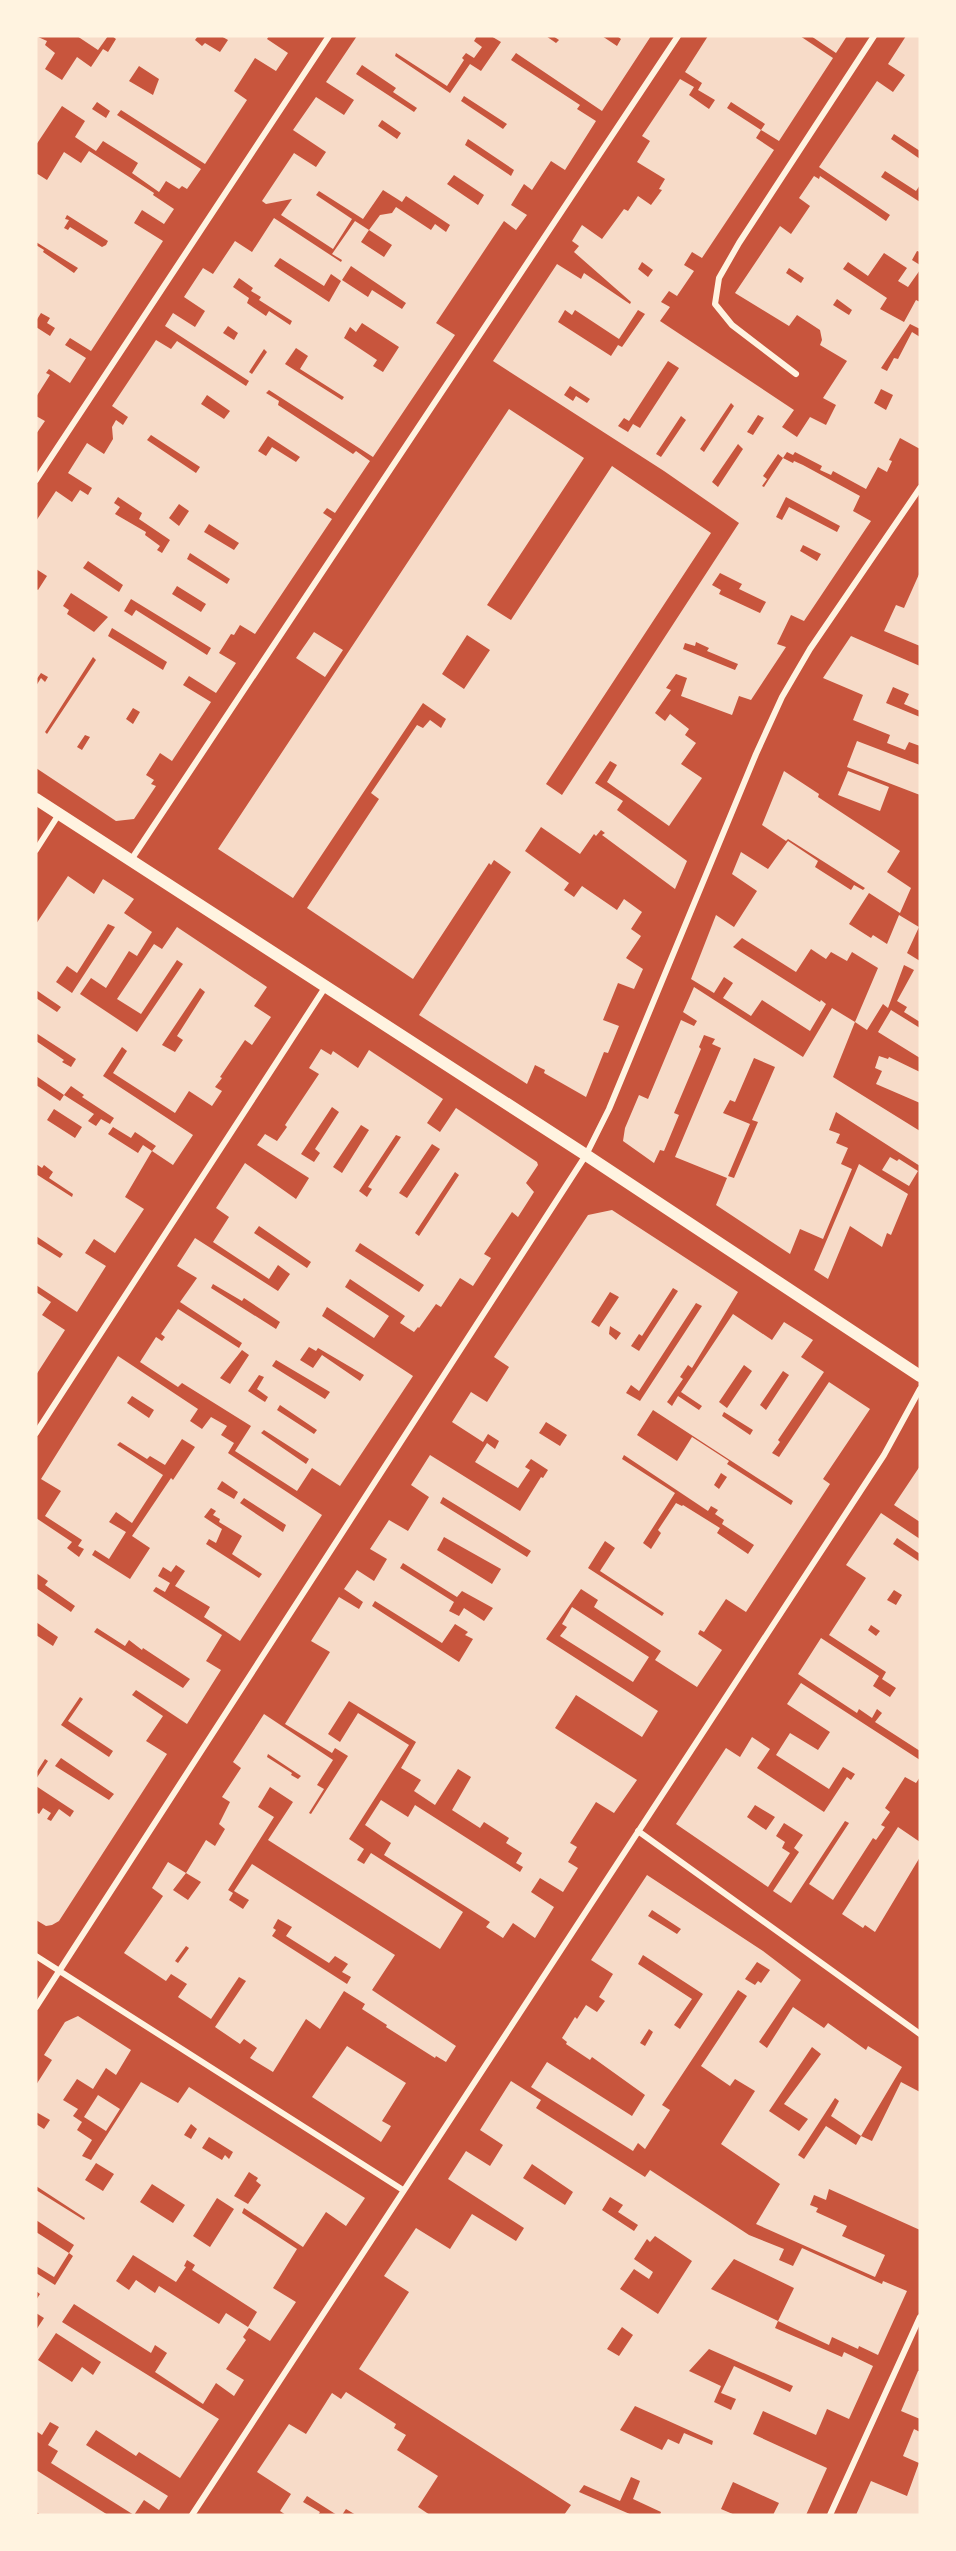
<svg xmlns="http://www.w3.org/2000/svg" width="956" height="2551" viewBox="0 0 956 2551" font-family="'Fira Sans',sans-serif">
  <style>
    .building { fill: #f7dbc8; fill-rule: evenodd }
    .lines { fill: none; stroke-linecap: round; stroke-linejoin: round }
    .minor { stroke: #fff3e0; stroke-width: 6 }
    .secondary { stroke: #fff3e0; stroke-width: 12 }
  </style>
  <rect width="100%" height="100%" fill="#c8553d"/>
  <path class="building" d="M36,36L47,41L45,45L55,53L45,69L62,80L77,57L91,67L103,49L108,52L116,39L112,36H198L195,40L202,46L205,43L220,52L228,40L221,36H269L267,39L288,53L276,71L255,58L234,91L247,100L205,164L121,110L117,115L201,169L187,189L182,186L179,189L166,181L159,192L132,173L138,163L103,141L96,151L75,137L85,121L62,106L36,145ZM139,66L159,79L153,95L129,81ZM97,102L110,111L106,118L92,109Z
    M77,36H108L98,50Z
    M357,36H477L474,41L482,47L474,58L466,53L462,58L464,60L447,86L396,53L395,56L450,93L470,64L481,71L501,42L491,36H546L556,43L559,40L553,36H602L617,46L621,39L617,36H651L602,111L516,53L511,60L580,105L577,109L596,121L565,170L551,161L532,190L524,184L511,205L527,215L516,230L504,221L436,323L455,335L373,457L269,390L266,393L279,401L278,405L353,454L356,451L370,461L335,513L327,508L323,513L332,519L255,634L240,625L234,635L231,634L219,653L236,663L216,693L189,676L183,685L211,702L172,761L160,753L146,775L154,780L151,784L156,786L134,819L116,821L36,768V686L41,678L45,682L48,677L41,673L36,680V589L38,590L47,576L36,569V521L56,491L72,502L80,490L88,495L92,488L68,473L87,443L104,454L113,439L112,427L116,420L123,425L128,417L112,406L156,340L171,349L177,341L246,386L249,381L165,326L173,313L195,327L205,311L184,297L203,268L213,274L235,241L252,252L274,218L341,262L342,260L332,254L355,221L369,230L380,215L392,213L396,207L431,230L435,224L446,232L450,225L406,196L402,202L383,190L363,219L319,191L316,195L352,219L333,249L281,215L292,199L266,204L262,201L294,153L316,167L326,152L293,130L316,97L344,115L354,100L326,82ZM362,65L396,88L393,92L417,108L414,112L356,74ZM464,96L507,124L503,129L461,101ZM382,120L401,133L397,139L378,126ZM468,139L514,170L511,176L465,145ZM454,175L484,195L478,205L447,184ZM369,230L392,245L384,257L361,242ZM280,258L324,286L331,274L341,281L329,302L274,266ZM351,266L406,303L402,309L372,290L368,297L342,280ZM239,278L253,288L251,291L261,297L259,300L292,321L290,325L269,311L266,316L247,303L249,298L233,287ZM362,323L399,347L383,372L373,366L377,360L344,338L350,327L356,332ZM228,326L238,333L234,340L223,333ZM296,348L308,356L300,369L344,397L342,400L285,364ZM264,349L267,352L252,374L249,372ZM207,395L230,411L224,419L201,404ZM151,435L200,467L196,473L147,440ZM268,436L300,457L296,462L272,447L266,456L258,451ZM118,497L142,513L139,519L170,540L162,553L157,550L160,546L145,535L146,532L115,514L120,507L114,503ZM179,504L189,511L179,526L169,518ZM209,524L239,543L234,550L204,532ZM190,553L230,579L227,584L187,559ZM88,561L123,585L119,592L83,568ZM177,586L206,604L201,612L172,594ZM71,593L108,617L94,632L67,614L69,610L63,606ZM131,599L211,648L207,655L136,610L132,616L124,611ZM112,628L167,662L163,670L108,636ZM93,657L96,660L47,734L45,732ZM133,708L140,712L133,724L126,719ZM85,735L90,737L82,750L77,747Z
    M708,36H800L833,58L779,141L761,130L765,124L731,102L727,108L761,130L756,138L774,150L702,258L692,252L684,265L694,271L677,296L669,291L661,302L670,307L660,321L794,410L782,427L797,437L810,417L826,425L836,405L823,398L847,361L820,345L822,340L820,330L797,315L789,326L735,293L780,226L791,234L810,206L799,198L814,176L819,179L820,176L886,221L890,215L819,167L877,81L893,92L905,75L888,64L906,36H920V151L894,134L891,139L920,159V185L916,191L885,171L881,177L920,202V252L917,251L912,260L920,265V270L908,287L898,281L907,268L884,253L868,276L848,262L843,269L887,298L880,309L904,322L916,300L920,302V329L910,324L881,368L887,371L894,358L898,359L912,332L920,337V449L900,438L889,460L892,461L887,472L878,467L866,489L833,471L831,475L820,470L822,466L795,452L793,455L787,452L783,458L793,463L794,461L803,465L860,496L853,511L871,521L804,621L791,615L777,644L786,647L751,700L739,696L732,715L681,696L687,678L676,674L666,688L671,690L655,713L665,721L670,714L689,729L685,735L696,743L681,764L702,778L669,826L607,782L617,765L610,761L595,783L623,801L617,810L687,861L675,889L602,835L605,833L601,830L596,836L594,834L580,854L541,827L525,851L569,883L564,890L574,897L582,886L617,910L624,899L642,912L631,929L641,936L626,958L643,969L634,989L618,983L603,1020L619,1026L608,1053L604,1052L586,1097L544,1073L545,1070L535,1065L527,1084L419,1015L511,872L494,860L491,865L489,863L413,979L307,908L379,799L371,793L417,725L423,728L430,720L441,728L446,719L423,703L293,898L218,849L509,409L584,458L487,605L511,620L612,466L711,533L546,784L562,795L739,523L664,471L493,361L557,264L581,279L584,273L630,304L631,302L574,252L579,246L572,241L582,225L602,239L624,209L628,211L638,196L651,205L662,190L659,189L665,179L637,162L650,141L642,136L680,79L694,87L689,95L709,109L715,100L698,90L702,83L685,72ZM642,262L653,270L648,277L638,269ZM789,268L804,278L801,283L786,273ZM837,299L852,310L849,315L833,305ZM565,310L572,315L575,310L619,339L638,310L645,314L622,347L618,345L611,356L558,322ZM668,361L679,368L640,428L633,424L628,432L618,426L624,418L629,421ZM570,386L590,399L587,403L576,396L573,401L564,395ZM881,389L893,395L886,410L874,403ZM731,403L734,406L704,452L700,449ZM758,415L764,418L753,435L747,432ZM681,416L686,420L661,457L656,454ZM738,444L743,449L718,487L712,482ZM778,454L783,458L764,487L762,486L767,479L763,476ZM786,497L840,526L837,532L789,507L782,520L776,517ZM803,545L821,554L817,561L800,551ZM720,573L742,584L739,589L766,602L760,613L719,594L721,590L712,585ZM467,635L490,650L464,689L442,674ZM696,642L709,648L707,651L738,664L735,670L683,649L685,643L695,646Z
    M811,36H847L836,53Z
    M89,151L154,193L153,195L174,209L164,224L142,210L134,223L163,241L91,351L70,338L65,345L86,358L70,383L49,369L46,373L50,375L36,397V327L50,336L55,328L47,323L50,318L41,313L36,321V245L44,250L43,252L74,273L78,268L36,242V173L47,180L64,152L81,163ZM67,215L108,241L106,245L102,247L70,227L68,230L64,228L69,220L65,219Z
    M36,416L45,421L36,434Z
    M920,572V646L884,631L896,605L904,608Z
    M314,632L343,650L325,677L296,658Z
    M851,636L920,666V711L904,704L909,694L893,687L886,703L920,717V746L909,742L905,750L887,743L890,735L853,720L863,695L823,678Z
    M857,741L920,765V795L847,767Z
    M784,771L819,794L818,797L900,851L887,872L911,888L900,913L869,893L849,924L871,938L873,935L887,944L899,915L919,927L907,953L920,961V1022L904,1012L907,1007L897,1001L914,970L904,965L888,1008L883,1004L867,1030L855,1022L833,1077L920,1131V1166L836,1112L829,1130L840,1134L836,1143L848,1148L841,1164L852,1169L823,1239L800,1229L790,1254L716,1205L727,1178L675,1157L721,1048L712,1044L715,1039L704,1035L699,1047L701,1049L674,1113L679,1115L664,1151L660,1150L654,1163L623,1141L625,1128L639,1095L648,1099L681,1020L694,1026L697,1021L683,1012L694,987L803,1057L832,1008L855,1022L878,968L852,952L847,961L831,952L826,959L811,949L796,972L742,938L733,947L820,1002L821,1000L826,1004L810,1031L762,1000L751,1016L723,998L733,983L724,977L714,993L691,979L716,915L734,927L757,891L732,874L741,852L768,869L788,841L818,861L815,867L851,890L854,885L863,890L865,888L788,839L786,841L762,825ZM754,1058L775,1067L752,1120L758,1122L734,1178L728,1176L750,1124L723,1113L730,1100L735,1102Z
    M848,771L889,787L880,811L838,795Z
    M68,876L94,894L103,879L134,899L124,913L152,932L137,956L129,951L106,988L91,978L80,994L137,1032L183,964L177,960L141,1014L117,999L154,944L162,949L177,927L267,987L254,1006L271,1017L252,1045L245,1040L220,1077L222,1078L215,1087L222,1091L212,1106L189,1091L175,1113L113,1073L127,1051L122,1047L103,1076L193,1135L173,1165L152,1151L156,1146L135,1132L131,1138L113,1127L108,1134L138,1153L143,1145L152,1151L125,1197L144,1209L115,1253L94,1239L85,1253L106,1266L77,1312L36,1285V1243L60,1258L63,1254L36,1236V1174L72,1197L73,1194L49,1178L53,1172L44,1165L42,1168L36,1164V1085L60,1101L64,1095L94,1114L88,1121L96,1126L101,1119L110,1124L114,1118L82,1097L84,1095L71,1086L64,1095L36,1076V1041L64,1060L62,1062L71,1067L76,1059L36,1033V998L57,1012L61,1007L36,990V924ZM108,924L115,927L72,993L56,982L67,966L77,973ZM200,988L205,992L177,1036L183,1040L175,1052L162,1045ZM54,1109L82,1127L75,1138L47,1120Z
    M891,1010L920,1028V1058L878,1032Z
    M321,1049L331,1055L333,1051L358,1068L369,1050L443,1099L427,1123L440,1132L456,1108L537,1162L538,1165L526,1183L534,1192L518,1217L512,1212L484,1254L491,1258L473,1286L460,1278L441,1307L436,1304L419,1328L418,1327L414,1332L400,1323L405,1316L350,1279L345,1287L389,1316L374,1338L327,1307L322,1316L413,1376L340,1486L312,1468L297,1491L235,1451L251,1426L182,1383L178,1387L140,1362L156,1337L162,1341L165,1337L161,1334L178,1309L239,1348L242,1343L180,1302L197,1278L177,1266L195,1238L278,1291L290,1274L278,1265L269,1279L213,1242L229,1217L216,1208L245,1163L296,1199L309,1178L257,1145L265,1134L277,1141L287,1127L285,1125L319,1074L309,1068ZM332,1107L339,1112L315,1149L320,1153L314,1162L301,1154ZM361,1125L369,1130L342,1173L333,1167ZM396,1135L401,1137L368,1187L372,1189L367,1197L359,1191ZM432,1144L440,1149L407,1198L399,1193ZM455,1172L459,1175L419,1236L415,1233ZM259,1226L311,1262L307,1268L254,1233ZM360,1243L424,1285L419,1292L355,1251ZM213,1284L242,1301L244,1298L280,1322L276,1329L211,1288ZM309,1347L316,1351L318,1348L364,1375L360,1381L322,1355L313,1368L300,1360ZM242,1350L249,1355L230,1384L220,1378ZM276,1360L330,1392L325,1399L272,1366ZM259,1375L264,1377L257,1389L268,1397L265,1402L248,1391ZM280,1405L317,1430L314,1434L277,1410ZM264,1430L309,1459L306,1464L261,1433Z
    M879,1056L888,1059L889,1057L920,1072V1103L876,1084L882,1071L875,1068Z
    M890,1157L897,1161L899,1159L918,1171L909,1186L882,1170Z
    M859,1164L908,1194L891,1235L887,1233L882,1247L850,1226L828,1279L814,1270Z
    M612,1210L738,1292L692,1368L688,1365L680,1377L683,1379L667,1402L672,1406L678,1396L699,1410L702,1406L681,1392L733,1314L772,1340L784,1322L813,1340L801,1357L824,1372L778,1440L780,1442L772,1453L779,1457L829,1382L870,1409L823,1479L830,1484L746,1612L726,1599L704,1632L700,1630L698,1634L722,1650L697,1687L655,1660L661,1651L594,1607L598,1600L581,1589L546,1639L658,1711L642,1737L576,1695L555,1728L637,1780L614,1813L596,1802L570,1843L577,1847L568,1862L578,1868L563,1892L540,1878L531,1892L554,1907L535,1938L513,1923L503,1938L486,1927L490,1922L384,1855L391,1843L365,1825L381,1800L408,1817L415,1805L520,1872L523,1867L516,1863L522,1853L506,1843L509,1838L484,1822L480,1828L452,1810L471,1777L458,1769L435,1805L414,1791L421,1780L401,1768L416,1742L349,1701L328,1734L340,1742L358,1713L409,1745L349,1839L364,1849L357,1860L364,1864L371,1853L463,1912L440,1949L268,1840L293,1802L270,1787L258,1807L274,1817L228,1890L233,1893L229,1900L243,1909L249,1900L234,1891L252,1864L395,1955L372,1990L456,2046L446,2062L436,2056L435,2058L386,2027L387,2025L362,2009L365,2004L344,1991L320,2029L306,2019L273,2072L250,2058L257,2048L244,2039L240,2044L215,2027L246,1981L239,1977L211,2019L178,1997L187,1984L171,1974L166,1981L124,1953L163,1896L152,1888L168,1862L186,1873L173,1890L188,1900L201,1882L186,1873L206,1840L215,1846L225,1829L219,1824L230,1802L222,1797L241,1768L233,1762L264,1714L333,1760L317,1785L324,1789L309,1813L311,1814L348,1756L335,1748L332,1753L285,1724L330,1652L311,1641L339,1597L359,1609L363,1602L344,1589L357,1570L374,1581L387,1559L370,1549L389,1520L408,1531L429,1497L411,1485L430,1455L520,1511L541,1477L543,1478L548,1470L531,1459L525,1467L530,1470L518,1488L475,1462L487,1443L495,1449L499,1441L488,1434L483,1442L452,1422L471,1392L487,1402L509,1367L494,1357L588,1215ZM673,1288L678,1291L639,1351L631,1346L639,1334L642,1336ZM610,1292L619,1297L599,1327L591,1322ZM696,1303L702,1306L640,1401L626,1393L631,1385L639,1391ZM610,1326L621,1333L616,1340L609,1334ZM744,1365L752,1371L727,1408L719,1402ZM783,1371L789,1375L766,1410L760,1405ZM653,1410L793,1501L791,1505L727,1464L729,1461L692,1437L677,1461L637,1435ZM724,1412L753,1430L750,1435L722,1416ZM546,1422L567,1435L560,1446L539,1433ZM624,1455L708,1511L711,1506L718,1510L715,1514L724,1520L722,1524L754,1545L748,1554L717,1533L720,1528L683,1505L682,1506L676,1503L658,1530L661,1533L651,1549L643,1543L675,1493L622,1459ZM721,1473L727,1477L719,1489L714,1485ZM443,1497L531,1551L527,1557L440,1503ZM444,1537L501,1569L492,1584L437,1550ZM605,1541L615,1548L600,1571L664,1613L662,1616L588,1568ZM403,1563L457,1597L462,1591L493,1608L484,1621L464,1608L459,1616L449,1611L454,1602L400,1568ZM375,1601L442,1643L455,1624L468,1632L465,1635L473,1639L459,1662L372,1606ZM268,1754L301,1776L298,1779L291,1775L292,1773L267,1757ZM278,1919L292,1927L286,1936L329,1963L335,1956L348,1964L342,1972L351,1977L347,1984L272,1936L276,1930L273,1928ZM186,1946L189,1948L178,1963L175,1961Z
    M36,1292L51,1302L42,1315L65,1330L36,1375Z
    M118,1356L198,1409L190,1421L202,1429L211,1417L227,1426L221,1435L234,1443L228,1453L322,1515L240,1641L204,1617L210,1607L175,1586L185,1571L176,1565L171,1572L163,1567L158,1576L170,1583L165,1592L156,1587L153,1591L222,1635L206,1661L221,1670L187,1724L136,1690L132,1695L163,1716L146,1741L167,1754L59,1921L52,1925L46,1926L36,1920V1812L39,1814L43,1808L51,1813L47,1819L51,1821L59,1809L70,1817L74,1811L36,1786V1779L48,1761L45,1759L36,1773V1635L53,1646L58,1637L36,1622V1588L71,1612L75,1606L45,1585L48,1581L36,1573V1518L72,1542L67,1548L79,1557L84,1549L78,1546L82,1540L45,1516L61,1491L41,1479ZM132,1396L154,1410L149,1418L127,1403ZM182,1439L195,1447L173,1480L171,1478L132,1536L150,1548L130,1579L92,1555L95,1550L109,1559L126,1532L109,1522L116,1512L132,1523L163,1475L117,1445L120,1442L147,1459L150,1456L165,1465ZM222,1481L238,1492L234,1499L217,1489ZM244,1498L286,1525L283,1532L240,1503ZM211,1508L216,1511L213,1515L220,1519L219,1522L242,1536L232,1554L262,1574L259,1578L206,1544L209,1539L216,1543L222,1529L204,1517ZM97,1628L125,1646L129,1640L142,1650L143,1648L190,1679L183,1688L94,1632ZM80,1697L83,1699L68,1721L113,1751L109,1757L61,1725ZM61,1758L114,1794L109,1800L55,1766Z
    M920,1466V1522L894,1505Z
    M881,1513L920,1539V1554L897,1538L893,1544L920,1562V1751L875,1722L882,1713L877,1709L872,1718L859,1709L857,1713L798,1674L821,1638L879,1676L873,1686L890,1697L896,1688L882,1679L886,1672L829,1635L866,1578L846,1565ZM894,1590L902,1595L896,1605L887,1600ZM871,1625L880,1631L876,1636L868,1630Z
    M572,1607L649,1657L633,1682L560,1636L567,1627L562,1624Z
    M801,1683L920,1760V1777L916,1783L905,1777L885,1808L890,1812L881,1825L885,1827L876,1840L873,1838L833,1900L809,1884L849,1823L845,1821L791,1903L773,1891L799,1852L794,1848L803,1835L784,1823L776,1836L785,1842L782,1848L790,1853L768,1887L676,1824L726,1748L740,1757L752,1737L770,1749L757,1768L824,1812L847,1777L851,1780L855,1774L843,1767L829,1789L776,1755L790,1733L818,1750L830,1732L787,1704ZM755,1805L775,1817L766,1830L747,1817Z
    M898,1827L920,1842V1857L875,1932L865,1925L863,1928L842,1914Z
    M647,1875L763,1951L801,1980L759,2042L767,2048L793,2007L824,2028L828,2023L866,2050L868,2046L902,2067L861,2136L831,2116L839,2101L835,2098L798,2155L804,2159L826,2126L856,2145L861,2136L872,2141L901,2082L920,2092V2230L829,2189L826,2200L814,2195L810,2205L818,2208L816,2212L847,2226L842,2236L885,2255L875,2277L756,2224L780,2184L721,2144L755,2091L735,2079L730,2086L701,2066L747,1996L738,1990L662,2105L670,2110L645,2149L638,2143L633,2151L531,2087L547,2062L632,2116L645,2095L592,2057L590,2060L566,2044L567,2042L562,2038L575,2017L577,2019L586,2005L597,2012L605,2001L599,1997L613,1974L591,1960ZM652,1910L681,1929L677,1934L648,1916ZM643,1955L703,1994L680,2029L674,2025L692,1999L638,1964ZM757,1962L770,1970L761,1983L758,1981L755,1985L745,1979ZM649,2029L653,2032L645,2046L640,2043ZM812,2047L821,2054L784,2104L808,2119L799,2131L769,2111Z
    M78,2016L131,2050L116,2075L106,2068L93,2089L77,2079L63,2100L78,2109L73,2116L82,2122L77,2130L92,2140L82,2156L91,2160L141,2082L178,2103L189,2087L365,2198L346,2226L326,2212L303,2247L244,2208L242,2213L297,2249L273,2288L296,2302L270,2341L249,2328L243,2337L246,2340L226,2369L244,2380L234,2396L216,2383L203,2404L155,2372L167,2353L155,2345L151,2353L74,2304L62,2322L219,2419L180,2478L139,2452L136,2456L96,2430L86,2445L168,2496L159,2510L144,2500L134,2515L51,2463L58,2451L48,2445L59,2427L50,2422L42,2435L36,2431V2330L44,2318L36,2313V2300L40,2294L36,2291V2273L55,2285L73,2256L69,2253L74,2245L36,2220V2190L84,2220L85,2218L36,2186V2124L44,2129L50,2120L36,2112V2085L52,2060L44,2055L65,2022ZM191,2124L197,2129L191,2139L184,2135ZM209,2137L233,2152L229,2159L225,2155L222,2160L202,2148ZM96,2163L114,2174L103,2191L85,2180ZM249,2172L258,2178L256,2181L261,2185L248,2204L234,2196ZM152,2184L185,2205L173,2223L140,2202ZM217,2198L234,2209L210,2247L193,2236ZM133,2255L176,2282L186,2267L184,2266L187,2260L195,2265L192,2270L257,2312L248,2327L226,2313L219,2324L159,2286L155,2293L136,2280L129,2290L116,2281ZM56,2333L101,2362L93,2375L82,2367L72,2382L38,2360Z
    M347,2046L406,2083L382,2121L391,2126L381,2142L312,2097Z
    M511,2081L541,2100L536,2108L645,2177L650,2170L749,2235L784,2249L779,2260L793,2266L802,2248L882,2284L883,2281L907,2291L878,2355L859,2346L858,2349L832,2337L829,2345L778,2321L775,2328L842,2357L844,2352L873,2366L849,2419L827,2409L816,2435L763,2411L753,2434L827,2468L806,2515H773L779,2503L733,2482L721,2509L735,2515H660L661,2512L633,2499L640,2481L631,2477L620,2501L584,2485L579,2492L632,2515H564L571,2505L359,2369L409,2292L384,2276L416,2228L450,2249L472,2214L516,2241L524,2228L448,2179L466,2151L490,2166L503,2145L480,2130ZM532,2164L573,2192L565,2205L523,2178ZM610,2197L623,2205L618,2212L638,2225L634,2231L602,2210ZM655,2236L692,2261L658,2314L620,2289L634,2269L649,2279L653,2272L634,2259L647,2239L650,2242ZM734,2259L794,2288L778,2321L711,2289ZM622,2327L633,2335L619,2356L607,2349ZM709,2349L793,2386L790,2392L734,2366L721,2393L736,2399L731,2410L714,2402L721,2386L689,2371ZM635,2406L713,2441L712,2445L684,2433L679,2444L668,2439L662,2450L620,2430Z
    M98,2095L120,2109L106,2131L84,2117Z
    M36,2232L69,2253L54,2277L36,2266Z
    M918,2371H920V2419L901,2411Z
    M346,2392L396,2424L394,2428L406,2435L397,2450L438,2476L418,2507L430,2515H356L346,2509L342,2515H337L307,2496L303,2502L320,2512L318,2515H286L280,2511L291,2494L257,2472L289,2424L306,2434L332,2393L341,2399Z
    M914,2429L920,2432V2515H856L871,2481L907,2496L919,2463L903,2456Z
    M36,2470L108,2515H41L36,2512Z"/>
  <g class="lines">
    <path class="minor" d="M796,374L732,325L715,304L719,278L739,243L874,36
      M36,480L329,36
      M36,850L59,814
      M131,860L678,36
      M36,1433L326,986
      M638,1831L920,2034
      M36,1956L403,2190
      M36,2007L586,1155L609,1109L756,754L782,697L810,649L920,488
      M192,2515L884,1455L920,1389
      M830,2515L920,2317"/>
    <path class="secondary" d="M36,799L586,1155L920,1376"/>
  </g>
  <rect width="956" height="2551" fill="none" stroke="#fff3e0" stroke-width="75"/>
</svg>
